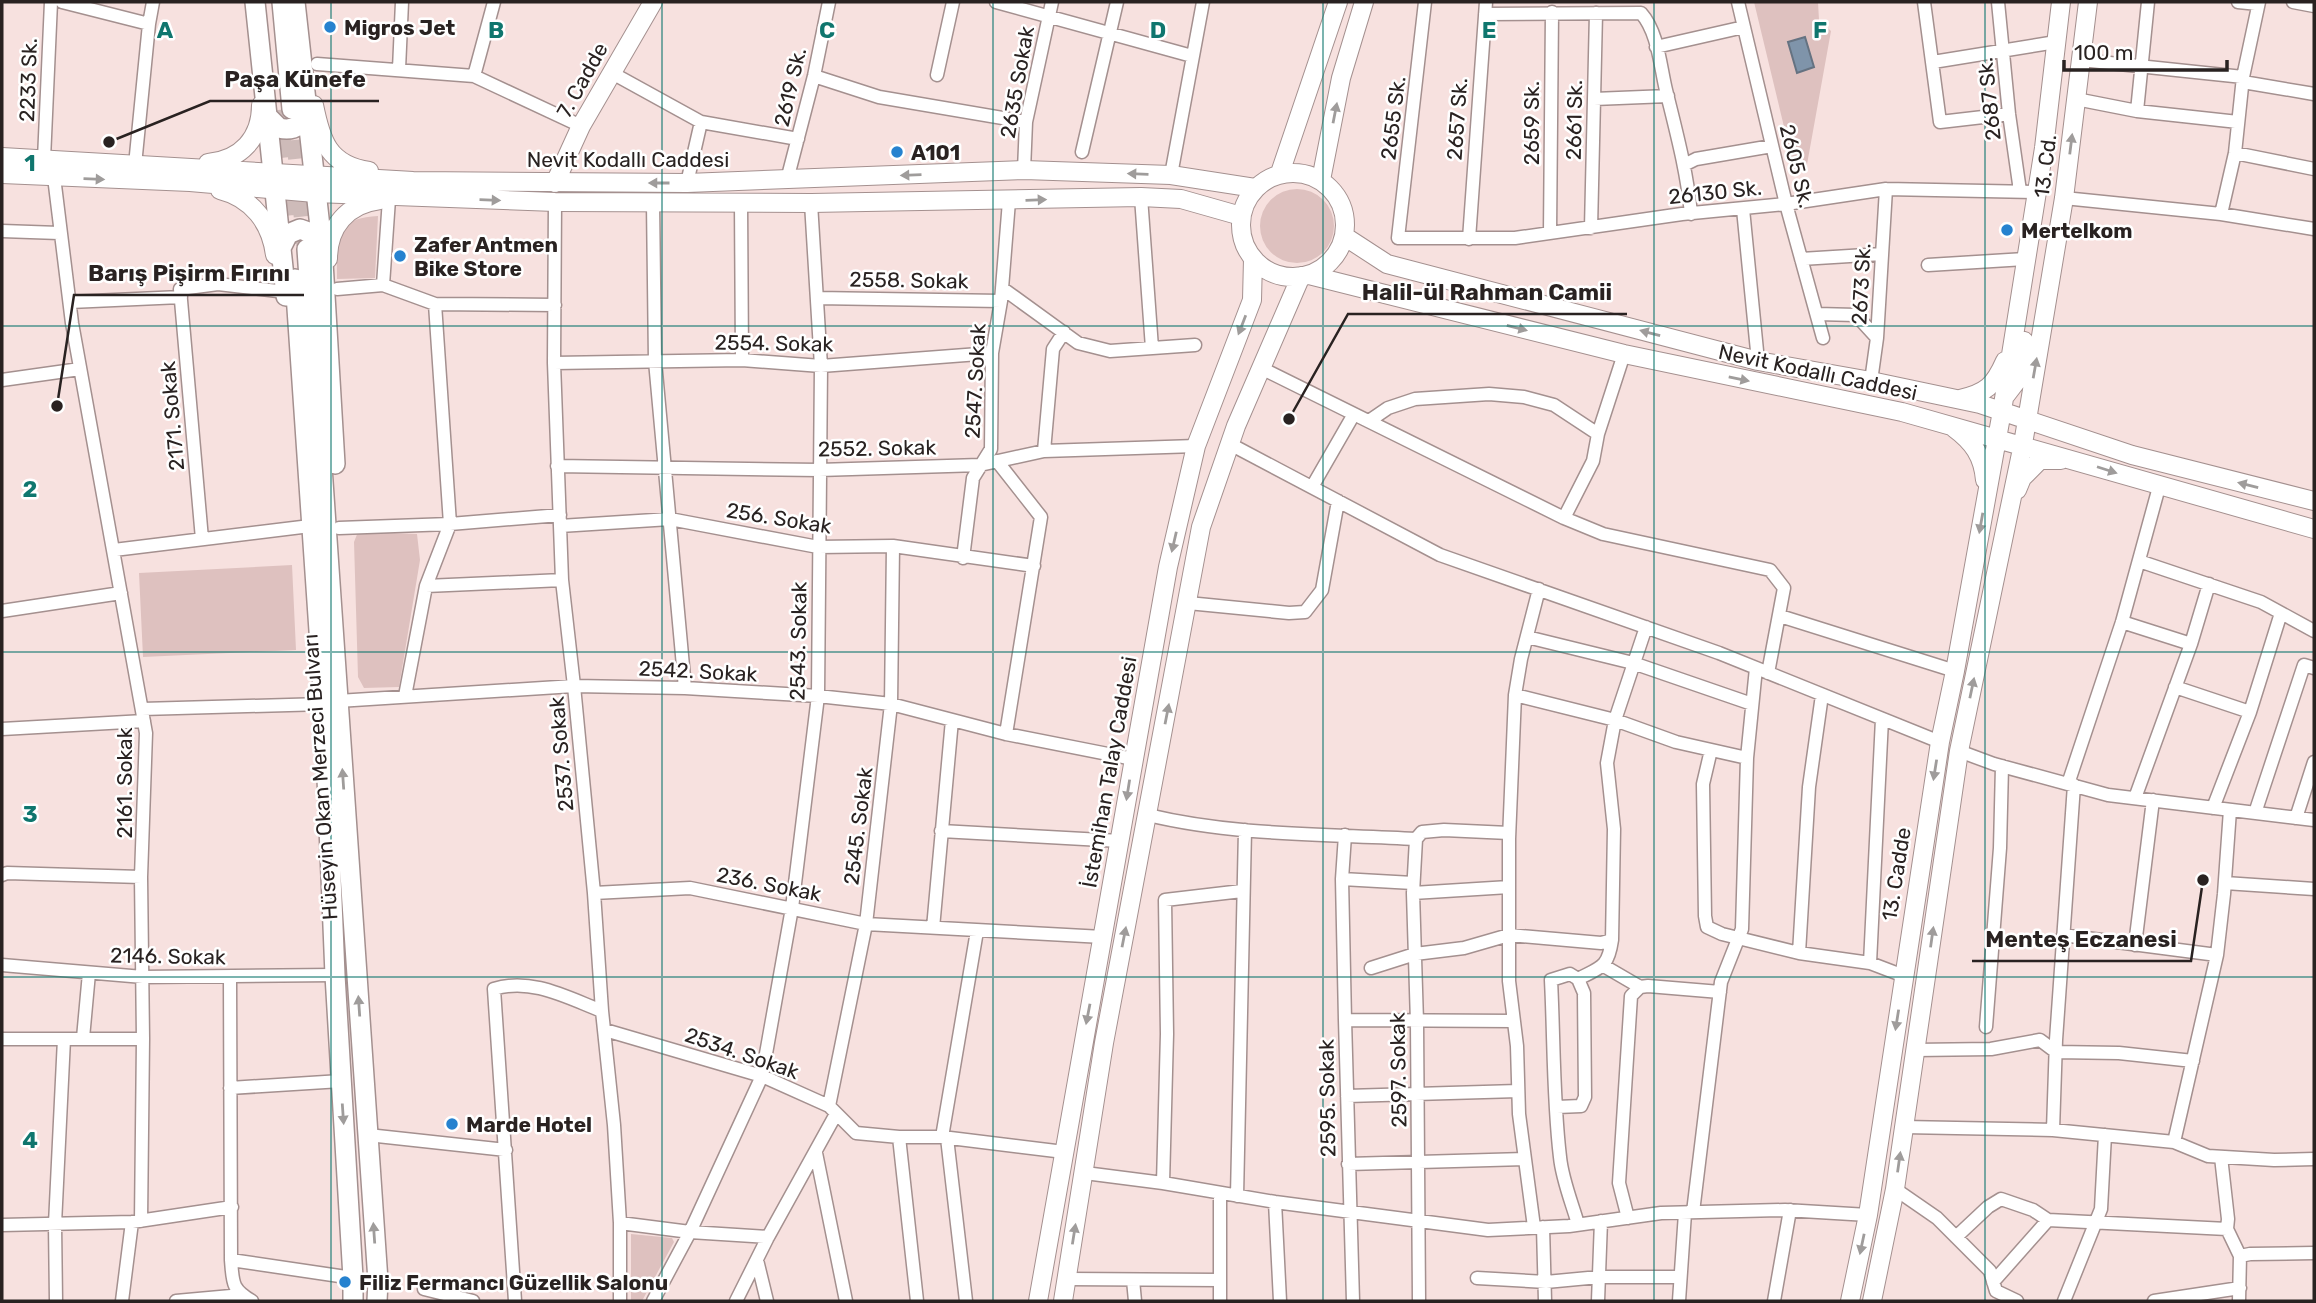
<svg xmlns="http://www.w3.org/2000/svg" width="2316" height="1303" viewBox="0 0 2316 1303" font-family="Rubik,sans-serif">
  <style>
    .green { fill: #dec1bf }
    .water { fill: #7f94aa; stroke: #657281; stroke-width: 2 }
    .lines { fill: none; stroke-linecap: round; stroke-linejoin: round }
    .primary-tunnel { stroke: #cebbb9; stroke-width: 19; stroke-dasharray: 19 10; stroke-linecap: butt }
    .street-casing { stroke: #a4908f; stroke-width: 15 }
    .secondary-casing { stroke: #a4908f; stroke-width: 20 }
    .primary-casing { stroke: #a4908f; stroke-width: 22 }
    .street { stroke: #fff; stroke-width: 12 }
    .secondary { stroke: #fff; stroke-width: 18 }
    .primary { stroke: #fff; stroke-width: 19 }
    .oneway { fill: #9f9c9b }
    .grid { fill: none; stroke: #0f766e; stroke-width: 2; stroke-opacity: 0.55 }
    .poi-dot { fill: #2682cf; stroke: #fff; stroke-width: 2.5 }
    .labels { text-anchor: middle; dominant-baseline: central; stroke-width: 5; stroke-linejoin: round; paint-order: stroke }
    .poi-label { font-size: 21px; font-weight: bold; fill: #292221; stroke: #fff; text-anchor: start }
    .street-label { font-size: 21px; fill: #292221; stroke: #fff }
    .grid-label { font-size: 23px; text-anchor: middle; font-weight: bold; fill: #0f766e; stroke: #fff; stroke-width: 5; stroke-linejoin: round; paint-order: stroke }
    .leader { fill: none; stroke: #292221; stroke-width: 2.5 }
    .callout-dot { fill: #292221; stroke: #fff; stroke-width: 2.5 }
    .callout-label { font-size: 23px; text-anchor: middle; font-weight: bold; fill: #292221; stroke: #fff; stroke-width: 5; stroke-linejoin: round; paint-order: stroke }
  </style>
  <rect width="100%" height="100%" fill="#f7e1df"/>
  <path class="green" d="M1754,2H1818L1819,20L1831,31L1806,170L1792,160Z
    M1260 226a37 37 0 1 1 74 0a37 37 0 1 1-74 0Z
    M378,216L375,278L337,279C337,243 332,218 378,216Z
    M358,532L417,534L420,560L399,687L364,688L358,677L354,542Z
    M292,565L296,650L143,657L139,573Z
    M631,1234L672,1238L674,1242L642,1301H631Z"/>
  <path class="water" d="M1805,37L1814,67L1797,73L1788,42Z"/>
  <g class="lines">
    <path class="primary-tunnel" d="M278,110L293,251
      M293,111L306,245"/>
    <g class="street-casing">
      <path id="street" d="M62,2L149,24
        M996,2L1192,56
        M1425,2L1398,238H1515L1682,214L1786,204L1886,189L2036,192
        M1738,2L1786,204L1823,338
        M1924,2L1940,122L2009,114
        M1998,2L2009,114L2020,191
        M2238,2L2258,4
        M2293,2L2314,6
        M1485,14L1641,13C1658,32 1660,65 1666,90C1676,131 1687,171 1691,214
        M1656,47L1744,27
        M2081,60L2243,77
        M1933,62L2056,42
        M317,64L474,76L581,126
        M399,69L402,2
        M612,73L701,122L798,139
        M937,75L953,2
        M474,76L494,2
        M814,76L879,97L1026,122
        M2243,82L2314,94
        M1594,99L1668,96
        M2076,99L2137,111L2238,122
        M2137,111L2148,2
        M1082,152L1117,2
        M2235,153L2314,169
        M44,159L51,2
        M135,165L149,24L153,2
        M1684,165L1696,159L1772,146
        M1024,170L1026,122L1052,2
        M1171,175L1203,2
        M54,177L72,323L146,733L141,877L143,1039L141,1221
        M787,180L814,76L829,2
        M687,183L701,122
        M1141,197L1152,348
        M2064,198L2221,214L2314,229
        M555,202L554,363L562,580L574,686L594,893L602,1011L614,1125L620,1223V1301
        M741,202L742,360
        M653,203L655,361L685,688
        M1743,209L1758,361
        M2221,214L2235,153L2243,77L2259,2
        M1591,228L1596,13
        M2,231L59,233
        M1550,233L1552,12
        M1469,239L1486,2
        M1801,259L1882,254
        M1928,265L2025,259
        M383,285L389,199
        M1002,288L1078,343L1110,351L1195,345
        M337,289L383,285L435,304L555,305
        M817,298L1001,301
        M70,302L181,297
        M1817,314L1856,315L1877,338
        M554,363L742,360L821,366L992,353
        M1261,368L1564,518L1603,534L1770,570L1784,588L1768,673
        M2,380L80,369
        M1871,381L1877,338L1886,189
        M1369,421L1388,408L1415,399L1489,394L1524,397L1554,405L1598,434
        M1230,444L1440,555L1719,653L1940,742
        M1044,451L1053,349L1064,332
        M997,461L1041,517L1006,734
        M557,466L819,470L980,465L1044,451L1196,446
        M1312,487L1354,414
        M1564,518L1593,461L1598,434L1624,354
        M560,526L670,519L818,547L893,546L1034,566
        M339,528L450,524L560,515
        M202,539L180,289L218,284L286,292
        M114,550L302,527
        M963,558L973,478L991,449L992,353L1001,301L1009,201
        M2139,561L2261,602L2314,631
        M426,586L562,580
        M1188,603L1289,613L1305,612L1322,590L1338,501
        M2,611L121,593
        M1780,616L1955,671
        M2122,622L2191,644
        M1527,637L1633,663L1752,704
        M2175,687L2250,712
        M1515,695L1615,720L1676,742L1747,758
        M405,696L426,586L450,524L435,304
        M338,701L574,686L685,688L818,696L891,704L1006,734L1133,759
        M142,709L324,704
        M2,729L144,721
        M1711,750L1703,784L1705,916L1707,927L1722,934L1799,953L1870,963L1904,976
        M1959,751L1994,764L2108,795L2314,820
        M2068,784L2122,622L2159,487
        M2135,798L2191,644L2209,584
        M2213,808L2250,712L2281,613
        M2255,813L2304,665L2314,668
        M1148,815C1235,836 1327,834 1416,839L1422,832L1444,830L1509,833
        M2296,818L2314,762
        M941,831L1120,841
        M1345,835L1342,879L1345,1020
        M1416,839L1413,893L1417,1022L1419,1301
        M2,875L7,873L141,877
        M1342,879L1413,883
        M2225,883L2314,889
        M594,893L690,888L866,924L1103,937
        M1413,893L1509,887
        M933,928L952,720
        M2063,935L2217,955
        M2135,945L2153,800
        M1799,953L1809,787L1822,695
        M1870,963L1882,719
        M2,965L143,977L335,975
        M1604,966L1640,987
        M1371,968L1415,954L1464,948L1509,935L1601,943L1612,940L1614,829L1607,763L1615,720L1646,627
        M230,977L231,1260C233,1282 231,1289 252,1301
        M1578,979C1601,967 1608,968 1612,940
        M1986,1027L2000,848L2002,766
        M605,1030L762,1076L829,1106L856,1133L899,1137H942L1064,1152
        M83,1038L89,973
        M2,1039H143
        M1915,1050L1991,1049L2040,1040L2056,1052L2119,1053L2193,1061
        M230,1088L341,1081
        M1347,1096L1518,1091
        M829,1106L866,924L891,704L893,546
        M1557,1107L1581,1106L1585,1097L1584,993L1578,979L1570,974L1551,980C1554,1039 1553,1099 1560,1157C1562,1179 1572,1203 1578,1224
        M1904,1127L2053,1130L2174,1142L2217,955L2224,894L2230,810
        M2053,1130L2056,1040L2074,785
        M368,1135L506,1150
        M899,1137L917,1301
        M942,1137L977,931
        M947,1138L966,1301
        M2174,1142L2208,1156L2274,1160L2314,1159
        M816,1153L846,1301
        M2221,1157L2228,1219L2227,1229L2240,1256L2239,1301
        M1348,1164L1525,1159
        M1085,1173L1163,1183L1275,1202L1488,1230L1569,1226L1661,1213L1785,1210L1868,1215
        M1163,1183L1167,1034L1165,900L1242,891
        M1895,1189L1937,1218L1990,1271L1996,1291L2017,1301
        M1237,1196L1245,830
        M1275,1202L1280,1301
        M1693,1212L1721,982L1742,929L1747,758L1756,668
        M1628,1218L1619,1183L1631,996L1640,987L1648,986L1720,992
        M620,1223L690,1232L768,1237
        M2,1225L132,1222L232,1207
        M1534,1227L1519,1114L1517,1046L1509,981V839L1515,695L1521,659L1539,589
        M1543,1227L1545,1301
        M1956,1237L1988,1207L2001,1199L2033,1210L2048,1220L2227,1229
        M2240,1256L2250,1254L2314,1253
        M231,1260L353,1278
        M757,1260L767,1301
        M1477,1278L1546,1282L1599,1277H1680
        M1067,1279L1219,1280
        M1133,1280L1135,1301
        M1993,1282L2048,1220
        M424,1289L473,1301
        M56,1301L55,1224L64,1039
        M122,1301L132,1222
        M176,1301L242,1295
        M515,1301L494,989C531,977 568,998 602,1011
        M653,1301L690,1232L762,1076L792,908L818,696L821,366L811,203
        M736,1301L768,1237L836,1114
        M1220,1301V1193
        M1353,1301L1345,1020L1514,1021
        M1598,1301L1601,1221
        M1679,1301L1685,1213
        M1774,1301L1790,1210
        M2064,1301L2101,1209L2105,1135
        M2154,1301L2240,1288"/>
    </g>
    <g class="secondary-casing">
      <path id="secondary" d="M314,105C321,140 328,165 369,171
        M2,157L413,181L687,183L1024,170L1171,175L1255,188
        M208,163C241,160 261,138 261,105
        M1241 225a52 52 0 1 1 104 0a52 52 0 1 1-104 0Z
        M1280,173L1338,2
        M2,174L190,182L315,193L555,202L811,203L1141,197L1181,199L1241,216
        M1321,180L1341,78L1364,2
        M555,183L581,126L653,2
        M220,190C252,198 271,223 275,255
        M1344,236L1387,264L1758,361L1871,381L1980,404L2132,455L2314,501
        M328,259C328,227 347,204 380,200
        M1309,275L1624,354L1902,412L2314,529
        M2006,395L2019,378L2024,341
        M1960,399C1986,393 1994,386 2005,361
        M1954,428C1973,442 1983,456 1985,480
        M2017,490L2022,478L2040,460H2061
        M1038,1301L1168,567L1196,446L1252,300L1253,259
        M1063,1301L1104,1043L1201,527L1236,426L1301,276
        M1850,1301L1868,1215L1940,742L1955,671L2002,411L2044,148L2061,2
        M1872,1301L1895,1189L1959,751L2023,444L2064,198L2088,2"/>
    </g>
    <g class="primary-casing">
      <path id="primary" d="M255,2L286,296
        M282,2L292,109
        M295,2L322,245L335,464
        M268,117L279,128C295,132 307,123 308,107
        M282,246L288,234L300,229L314,234L322,245
        M307,249L368,1135L378,1281L377,1301
        M295,279L324,704L335,975L353,1278V1301"/>
    </g>
    <use href="#street" class="street"/>
    <use href="#secondary" class="secondary"/>
    <use href="#primary" class="primary"/>
  </g>
  <defs><path id="oneway-solid" d="M-6-.8H1V-3.2L6.5 0L1 3.2V.8H-6Z" transform="scale(1.75)"/></defs>
  <g class="oneway">
    <use href="#oneway-solid" transform="translate(1335 113) rotate(-79)"/>
    <use href="#oneway-solid" transform="translate(2071 144) rotate(-83)"/>
    <use href="#oneway-solid" transform="translate(1138 174) rotate(-178)"/>
    <use href="#oneway-solid" transform="translate(911 175) rotate(178)"/>
    <use href="#oneway-solid" transform="translate(94 179) rotate(2)"/>
    <use href="#oneway-solid" transform="translate(659 183) rotate(180)"/>
    <use href="#oneway-solid" transform="translate(490 200) rotate(2)"/>
    <use href="#oneway-solid" transform="translate(1036 200) rotate(-2)"/>
    <use href="#oneway-solid" transform="translate(1242 325) rotate(111)"/>
    <use href="#oneway-solid" transform="translate(1517 328) rotate(14)"/>
    <use href="#oneway-solid" transform="translate(1650 333) rotate(-165)"/>
    <use href="#oneway-solid" transform="translate(2035 368) rotate(-80)"/>
    <use href="#oneway-solid" transform="translate(1739 379) rotate(12)"/>
    <use href="#oneway-solid" transform="translate(2107 470) rotate(18)"/>
    <use href="#oneway-solid" transform="translate(2248 485) rotate(-166)"/>
    <use href="#oneway-solid" transform="translate(1981 523) rotate(100)"/>
    <use href="#oneway-solid" transform="translate(1174 542) rotate(103)"/>
    <use href="#oneway-solid" transform="translate(1972 688) rotate(-78)"/>
    <use href="#oneway-solid" transform="translate(1167 714) rotate(-79)"/>
    <use href="#oneway-solid" transform="translate(1935 770) rotate(99)"/>
    <use href="#oneway-solid" transform="translate(343 779) rotate(-94)"/>
    <use href="#oneway-solid" transform="translate(1128 790) rotate(99)"/>
    <use href="#oneway-solid" transform="translate(1124 937) rotate(-79)"/>
    <use href="#oneway-solid" transform="translate(1932 937) rotate(-82)"/>
    <use href="#oneway-solid" transform="translate(359 1006) rotate(-94)"/>
    <use href="#oneway-solid" transform="translate(1088 1014) rotate(101)"/>
    <use href="#oneway-solid" transform="translate(1897 1020) rotate(99)"/>
    <use href="#oneway-solid" transform="translate(343 1114) rotate(86)"/>
    <use href="#oneway-solid" transform="translate(1899 1162) rotate(-82)"/>
    <use href="#oneway-solid" transform="translate(374 1233) rotate(-94)"/>
    <use href="#oneway-solid" transform="translate(1074 1234) rotate(-81)"/>
    <use href="#oneway-solid" transform="translate(1862 1244) rotate(102)"/>
  </g>
  <path class="grid" d="M331,2V1301M662,2V1301M993,2V1301M1323,2V1301M1654,2V1301M1985,2V1301M2,326H2314M2,652H2314M2,977H2314"/>
  <g class="poi-dot">
    <circle cx="330" cy="27" r="7"/>
    <circle cx="897" cy="152" r="7"/>
    <circle cx="2007" cy="230" r="7"/>
    <circle cx="400" cy="256" r="7"/>
    <circle cx="452" cy="1124" r="7"/>
    <circle cx="345" cy="1282" r="7"/>
  </g>
  <g class="labels">
    <g class="poi-label">
      <text x="344" y="27">Migros Jet</text>
      <text x="911" y="152">A101</text>
      <text x="2021" y="230">Mertelkom</text>
      <text x="414" y="244">Zafer Antmen<tspan x="414" dy="24">Bike Store</tspan></text>
      <text x="466" y="1124">Marde Hotel</text>
      <text x="359" y="1282">Filiz Fermancı Güzellik Salonu</text>
    </g>
    <g class="street-label">
      <text transform="translate(28 80) rotate(-88)">2233 Sk.</text>
      <text transform="translate(582 80) rotate(-61)">7. Cadde</text>
      <text transform="translate(1017 82) rotate(-80)">2635 Sokak</text>
      <text transform="translate(790 87) rotate(-77)">2619 Sk.</text>
      <text transform="translate(1989 99) rotate(-96)">2687 Sk.</text>
      <text transform="translate(1393 118) rotate(-83)">2655 Sk.</text>
      <text transform="translate(1457 119) rotate(-86)">2657 Sk.</text>
      <text transform="translate(1574 120) rotate(-89)">2661 Sk.</text>
      <text transform="translate(1531 123) rotate(-90)">2659 Sk.</text>
      <text x="628" y="159">Nevit Kodallı Caddesi</text>
      <text transform="translate(1797 166) rotate(76)">2605 Sk.</text>
      <text transform="translate(2045 166) rotate(-83)">13. Cd.</text>
      <text transform="translate(1715 192) rotate(-6)">26130 Sk.</text>
      <text transform="translate(909 280) rotate(1)">2558. Sokak</text>
      <text transform="translate(1861 284) rotate(-87)">2673 Sk.</text>
      <text transform="translate(774 343) rotate(1)">2554. Sokak</text>
      <text transform="translate(1818 372) rotate(12)">Nevit Kodallı Caddesi</text>
      <text transform="translate(975 381) rotate(-87)">2547. Sokak</text>
      <text transform="translate(172 416) rotate(-95)">2171. Sokak</text>
      <text transform="translate(877 448) rotate(-1)">2552. Sokak</text>
      <text transform="translate(779 518) rotate(9)">256. Sokak</text>
      <text transform="translate(798 641) rotate(-89)">2543. Sokak</text>
      <text transform="translate(698 671) rotate(3)">2542. Sokak</text>
      <text transform="translate(561 754) rotate(-95)">2537. Sokak</text>
      <text transform="translate(1109 772) rotate(-80)">İstemihan Talay Caddesi</text>
      <text transform="translate(320 777) rotate(-94)">Hüseyin Okan Merzeci Bulvarı</text>
      <text transform="translate(124 783) rotate(-90)">2161. Sokak</text>
      <text transform="translate(858 826) rotate(-83)">2545. Sokak</text>
      <text transform="translate(1896 874) rotate(-81)">13. Cadde</text>
      <text transform="translate(769 884) rotate(11)">236. Sokak</text>
      <text transform="translate(168 956) rotate(1)">2146. Sokak</text>
      <text transform="translate(742 1053) rotate(19)">2534. Sokak</text>
      <text transform="translate(1398 1070) rotate(-91)">2597. Sokak</text>
      <text transform="translate(1327 1098) rotate(-91)">2595. Sokak</text>
    </g>
  </g>
  <g class="grid-label">
    <text x="165" y="38">A</text>
    <text x="496" y="38">B</text>
    <text x="827" y="38">C</text>
    <text x="1158" y="38">D</text>
    <text x="1489" y="38">E</text>
    <text x="1820" y="38">F</text>
    <text x="30" y="171">1</text>
    <text x="30" y="497">2</text>
    <text x="30" y="822">3</text>
    <text x="30" y="1148">4</text>
  </g>
  <path class="leader" d="M109 142L210 101H379M57 406L74 295H304M1289 419L1348 314H1627M2203 880L2191 961H1972"/>
  <g class="callout-dot">
    <circle cx="109" cy="142" r="7"/>
    <circle cx="57" cy="406" r="7"/>
    <circle cx="1289" cy="419" r="7"/>
    <circle cx="2203" cy="880" r="7"/>
  </g>
  <g class="callout-label">
    <text x="295" y="87">Paşa Künefe</text>
    <text x="189" y="281">Barış Pişirm Fırını</text>
    <text x="1487" y="300">Halil-ül Rahman Camii</text>
    <text x="2081" y="947">Menteş Eczanesi</text>
  </g>
  <rect width="2316" height="1303" fill="none" stroke="#292221" stroke-width="7"/>
  <path d="M2064 60v10h163v-10" fill="none" stroke="#292221" stroke-width="3.5"/>
  <text x="2074" y="60" font-size="21" fill="#292221" stroke="#ffffff" stroke-width="5" paint-order="stroke">100 m</text>
</svg>
